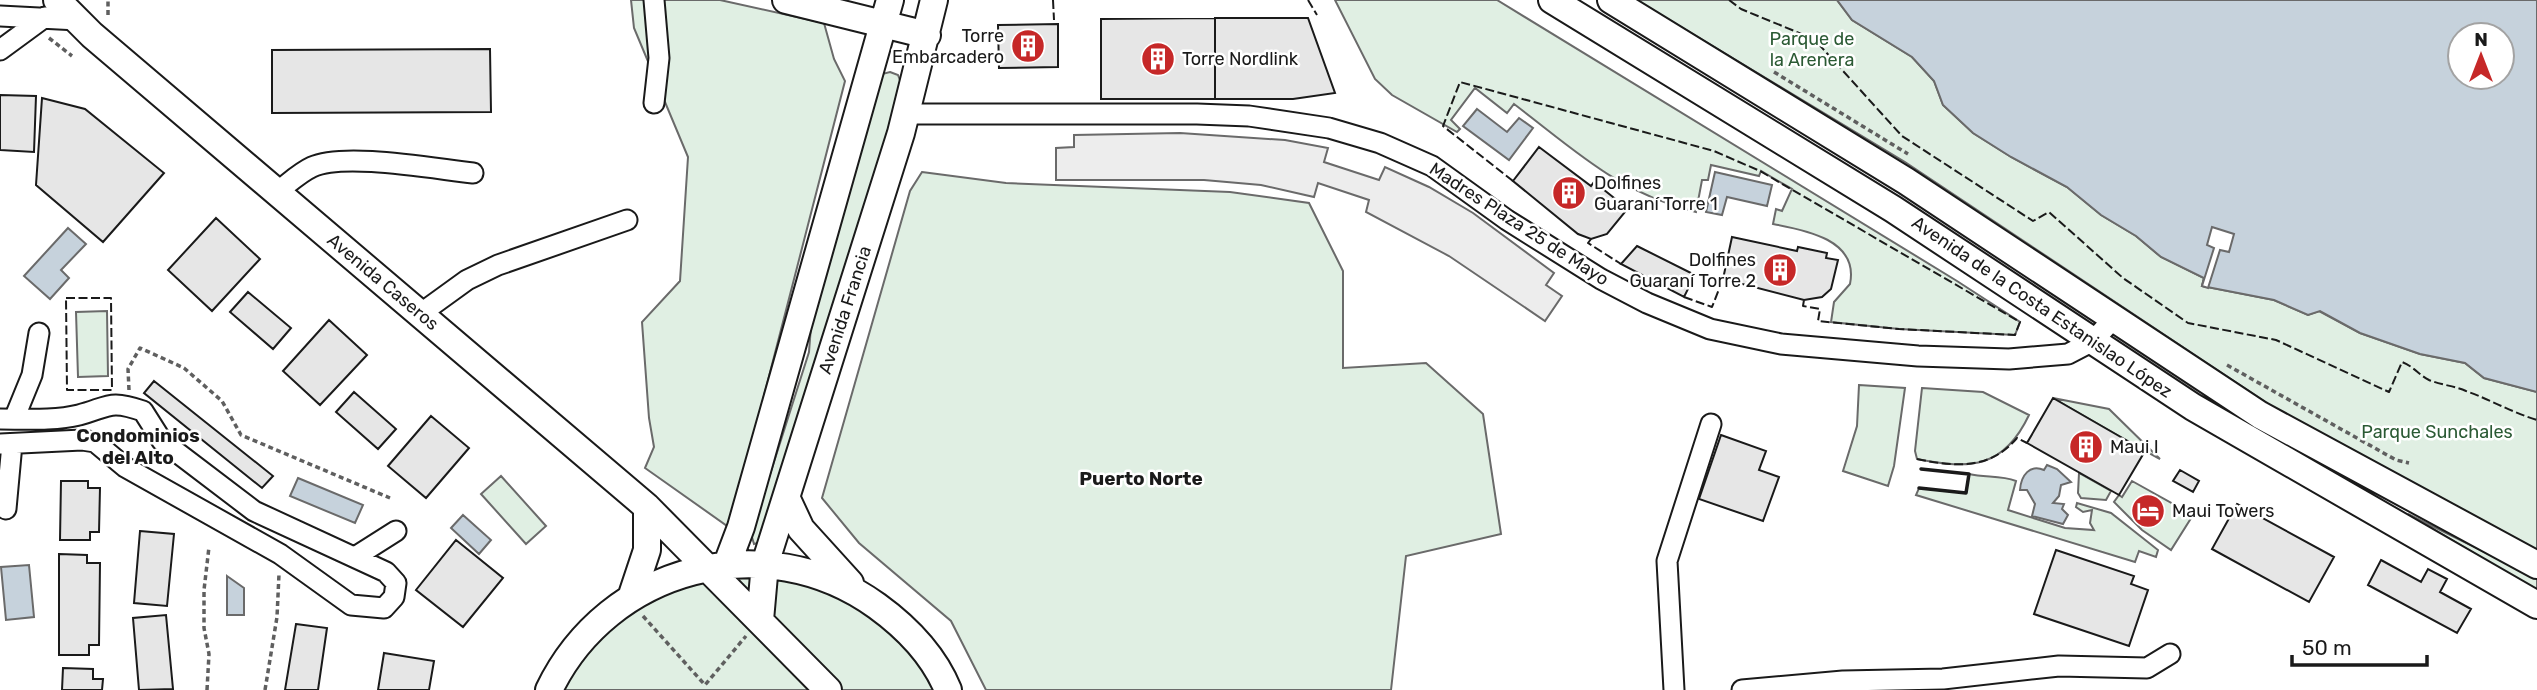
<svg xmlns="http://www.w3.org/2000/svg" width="2537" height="690" viewBox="0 0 2537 690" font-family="Rubik,sans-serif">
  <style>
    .green { fill: #e0efe3; stroke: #6a6a6a; stroke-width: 2 }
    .parking { fill: #ededed; stroke: #6a6a6a; stroke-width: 2 }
    .water { fill: #c6d2dc; stroke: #6a6a6a; stroke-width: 2; fill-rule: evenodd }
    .pier { fill: #fff; stroke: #6a6a6a; stroke-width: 2 }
    .building { fill: #e6e6e6; stroke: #1a1a1a; stroke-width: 2 }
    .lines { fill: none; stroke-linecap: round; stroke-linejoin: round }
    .minor-casing { stroke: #1a1a1a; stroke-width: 23 }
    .major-casing { stroke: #1a1a1a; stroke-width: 30 }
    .path { stroke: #5f5f5f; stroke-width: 3.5; stroke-dasharray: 5 3.5; stroke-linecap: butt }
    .minor { stroke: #fff; stroke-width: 19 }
    .major { stroke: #fff; stroke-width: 26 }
    .fence { stroke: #1a1a1a; stroke-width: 2; stroke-dasharray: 9 3.5; stroke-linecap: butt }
    .wall { stroke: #1a1a1a; stroke-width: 3.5 }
    .labels { text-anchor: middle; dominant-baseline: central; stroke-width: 5; stroke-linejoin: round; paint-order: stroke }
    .poi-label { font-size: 18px; fill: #1a1a1a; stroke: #fff; text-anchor: start }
    .park-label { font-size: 18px; fill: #2b5a34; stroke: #fff }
    .street-label { font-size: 18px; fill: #1a1a1a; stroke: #fff }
    .neighbourhood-label { font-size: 19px; font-weight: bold; fill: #1a1a1a; stroke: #fff }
  </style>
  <rect width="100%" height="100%" fill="#fff"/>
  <path class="green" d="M631,0H720L824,23L834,59L845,81L730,528L645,468L654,447L649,418L642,322L680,281L688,157L634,28Z
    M1335,0H1497L1957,281L2020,322L2015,335L1899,329L1831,322L1834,302L1850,284C1859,240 1806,230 1773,224L1776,209L1782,211L1792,189L1761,171L1759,176L1711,165L1708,180H1702L1696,212C1618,193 1575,150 1514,104L1507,113L1475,88L1451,120L1460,129L1457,132L1392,95L1375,79Z
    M1636,0H1837L1852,20L1912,57L1934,81L1943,105L1973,133L2011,157L2067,187L2101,215L2136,236L2161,257L2204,278L2202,286L2274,300L2308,315L2319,311L2360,333L2420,354L2465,363L2484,378L2537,392V565L2408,497L1905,162Z
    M890,72L898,75L901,83L834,323L758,543L754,544L751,534L809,352L812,313L882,74Z
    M922,172L1006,183L1230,192L1309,203L1343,271V368L1426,363L1483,414L1501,534L1406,556L1391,690H986L951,621L859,543L822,498L910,191Z
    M107,311L108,376L78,377L76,312Z
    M1859,385L1905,388L1894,466L1888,486L1843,471L1857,426Z
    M1922,388L1983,392L2029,415C2004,468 1971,470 1917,459L1915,451Z
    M2053,398L2109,409L2160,459L2145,451Z
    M2079,473L2111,491L2106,500L2081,498L2078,493Z
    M1969,474C1985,478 2000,475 2016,481L2008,510L2065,528L2094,530L2090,523L2092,510L2083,512L2076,507L2077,503L2111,513L2158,550L2156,557L2139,551L2135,562L1916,495L1919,488L1966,493Z
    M501,476L546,526L526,544L481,494Z
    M2132,481L2193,515L2171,550L2142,530L2114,502L2119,495L2122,497Z
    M2408,514L2537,578V590L2521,581Z
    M727,564L861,595L948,690H549L592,626Z"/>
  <path class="parking" d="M1180,133L1285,140L1328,148L1324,162L1379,180L1385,167L1429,187L1473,213L1554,273L1546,285L1562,296L1545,321L1449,256L1366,212L1369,200L1318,183L1314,197L1261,185L1204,180H1056V148L1074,147V135Z"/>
  <path class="water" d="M1837,0H2537V392L2484,378L2465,363L2420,354L2360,333L2320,311L2308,315L2274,300L2202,286L2204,278L2161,257L2136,236L2101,215L2067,187L2011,157L1973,133L1943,105L1934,81L1912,57L1852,20ZM2460,35H2502V77H2460Z
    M1477,109L1507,132L1519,118L1533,128L1509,160L1463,126Z
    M1715,172L1772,185L1767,206L1727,197L1722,215L1706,212Z
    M68,228L86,244L61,270L69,278L50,299L24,276Z
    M2047,465L2057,469L2071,482L2061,485L2059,496L2053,503L2064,504L2062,509L2068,515L2063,524L2032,516L2035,504L2027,490H2020C2021,475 2030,464 2044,470Z
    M298,478L363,505L355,523L290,496Z
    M463,515L491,540L479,554L451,528Z
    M29,565L34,617L6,620L1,567Z
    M227,576L244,588V615H227Z"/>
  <path class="pier" d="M2212,227L2234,234L2229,252L2220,250L2208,288L2202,286L2214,248L2207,245Z"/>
  <path class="building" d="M1215,18H1308L1335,93L1293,99H1215Z
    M1215,18V99H1101V19Z
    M1058,24V67L999,68L998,25Z
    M490,49L491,112L272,113V50Z
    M0,95L36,96L34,152L0,150Z
    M42,98L85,109L164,173L103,242L36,185Z
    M1539,147L1591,186L1594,182L1618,201L1615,204L1625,212L1607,234L1591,239L1578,234L1513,181Z
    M216,218L260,259L212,311L168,270Z
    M1732,237L1797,251L1798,247L1827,253L1826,258L1838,260L1831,289L1822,297L1804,300L1723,279Z
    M1637,246L1695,275L1684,297L1621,264Z
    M248,292L291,328L273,349L230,312Z
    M329,320L367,355L320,405L283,371Z
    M154,381L273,476L262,488L144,393Z
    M354,392L396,429L378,449L336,412Z
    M2053,398L2145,451L2119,495L2027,443Z
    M431,416L469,448L426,498L388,466Z
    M1721,435L1766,451L1759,470L1779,477L1763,521L1699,499Z
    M2180,470L2199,481L2193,492L2173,481Z
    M61,481H88V488H100L99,532H90V540H60Z
    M2237,504L2334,557L2309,602L2212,549Z
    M140,531L174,534L167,606L134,603Z
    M456,540L503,578L463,627L416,590Z
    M2056,550L2134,576L2131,584L2148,590L2129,646L2034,614Z
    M59,554L87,555V563H100L99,645H89V655H59Z
    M2381,560L2421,582L2428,569L2447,579L2440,592L2471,609L2457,633L2368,585Z
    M166,615L173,689L139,690L133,618Z
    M296,624L327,628L318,690H285Z
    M384,653L434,661L429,690H378Z
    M63,668L93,669V679H103L102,690H62Z"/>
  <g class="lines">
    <g class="minor-casing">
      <path id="minor" d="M654,0L659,58L654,103
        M0,16L78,20
        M0,50L45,17
        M906,114H1197L1249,116L1329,128L1380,143L1432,166L1507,220L1601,279L1647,303L1710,329L1781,344L1918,356L2009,359L2068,354L2093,341L2114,318
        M277,192C288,184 299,173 312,167C344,152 435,169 473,173
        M420,314L467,280L498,265L627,220
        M0,419C24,419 55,421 79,415C109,407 109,399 143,411L162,441L254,511L386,572L396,583L394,597L384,608L351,605L280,554L125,467L95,442L82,440L0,444
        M14,419L32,375L39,333
        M6,509L12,444
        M355,557L396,531
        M1674,690L1667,561L1711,424
        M1742,690L1843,681L1943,679L2059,666L2147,668L2170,654"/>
    </g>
    <g class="major-casing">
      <path id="major" d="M57,0L92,35L647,507L828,690
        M786,0L927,35
        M1552,0L1893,209L2193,407L2537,605
        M1611,0L1906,181L2260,415L2537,565
        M787,499L801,529L850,583
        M727,564L741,527L890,0
        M632,595L647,550V507
        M760,620L765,564L901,133L934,0
        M549,690C608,567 765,525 877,606C906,627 934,656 948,690"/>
    </g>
    <path class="path" d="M108,15V0
      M49,38L72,56
      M1774,72L1908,154
      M2227,365L2396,460L2409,463
      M129,390L128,369L140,348L184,368L222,401L241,435L390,498
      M643,616L705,685L746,636
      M207,690L209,654L204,628V590L209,547
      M265,690L277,617L279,574"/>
    <use href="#minor" class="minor"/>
    <use href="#major" class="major"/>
    <path class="fence" d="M1053,0L1054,20
      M1308,0L1317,15
      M1729,0L1741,9L1814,39L1902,136L2033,221L2049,212L2123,278L2188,323L2276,340L2389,392L2402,362C2413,366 2419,375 2429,380C2441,385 2455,386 2466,391C2491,400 2511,412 2537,420
      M1513,181L1443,126L1460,82L1714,151L1760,171L2020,322L2015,335L1899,329L1818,321L1820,309L1803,306L1804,300
      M1591,239L1588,243L1621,264
      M1684,297L1712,307L1723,279
      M66,298H111L112,390H67Z
      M1917,459C1955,467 1990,470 2017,438L2027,443"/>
    <path class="wall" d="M1919,488L1966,493L1969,474L1921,469"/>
  </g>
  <defs>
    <g id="building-disc" transform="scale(1.75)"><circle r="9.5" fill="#c62828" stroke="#fff"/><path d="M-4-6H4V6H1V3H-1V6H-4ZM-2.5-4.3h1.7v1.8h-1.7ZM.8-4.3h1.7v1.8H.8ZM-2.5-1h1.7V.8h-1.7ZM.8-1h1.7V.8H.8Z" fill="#fff"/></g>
    <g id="hotel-disc" transform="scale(1.75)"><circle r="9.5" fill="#c62828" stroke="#fff"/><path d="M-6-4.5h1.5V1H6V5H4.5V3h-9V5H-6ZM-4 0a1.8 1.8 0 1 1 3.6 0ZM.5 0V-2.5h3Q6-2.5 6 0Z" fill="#fff"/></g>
  </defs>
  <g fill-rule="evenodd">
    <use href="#building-disc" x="1028" y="46"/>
    <use href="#building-disc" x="1158" y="59"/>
    <use href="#building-disc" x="1569" y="193"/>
    <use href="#building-disc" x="1780" y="270"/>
    <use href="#building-disc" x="2086" y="447"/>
    <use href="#hotel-disc" x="2148" y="511"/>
  </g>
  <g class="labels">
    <g class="poi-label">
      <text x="1004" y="36" text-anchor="end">Torre<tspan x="1004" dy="21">Embarcadero</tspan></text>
      <text x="1182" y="59">Torre Nordlink</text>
      <text x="1594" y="183">Dolfines<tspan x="1594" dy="21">Guaraní Torre 1</tspan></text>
      <text x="1756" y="260" text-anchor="end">Dolfines<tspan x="1756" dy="21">Guaraní Torre 2</tspan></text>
      <text x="2110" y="447">Maui I</text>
      <text x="2172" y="511">Maui Towers</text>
    </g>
    <g class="park-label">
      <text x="1812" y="39">Parque de<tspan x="1812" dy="21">la Arenera</tspan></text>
      <text x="2437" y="432">Parque Sunchales</text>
    </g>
    <g class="street-label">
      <text transform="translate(1519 224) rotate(33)">Madres Plaza 25 de Mayo</text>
      <text transform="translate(383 282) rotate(40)">Avenida Caseros</text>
      <text transform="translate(2042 307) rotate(34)">Avenida de la Costa Estanislao López</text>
      <text transform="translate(845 310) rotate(-72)">Avenida Francia</text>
    </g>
    <g class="neighbourhood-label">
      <text x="138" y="435">Condominios<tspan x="138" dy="22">del Alto</tspan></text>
      <text x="1141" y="478">Puerto Norte</text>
    </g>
  </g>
  <g transform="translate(2481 56)"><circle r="33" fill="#ffffff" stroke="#a3a3a3" stroke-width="2"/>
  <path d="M0-5L12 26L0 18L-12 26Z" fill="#c62828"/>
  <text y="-10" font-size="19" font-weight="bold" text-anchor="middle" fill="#1a1a1a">N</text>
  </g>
  <path d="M2292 655v10h135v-10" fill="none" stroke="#1a1a1a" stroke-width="3.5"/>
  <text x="2302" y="655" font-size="21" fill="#1a1a1a" stroke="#ffffff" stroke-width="5" paint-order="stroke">50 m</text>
</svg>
